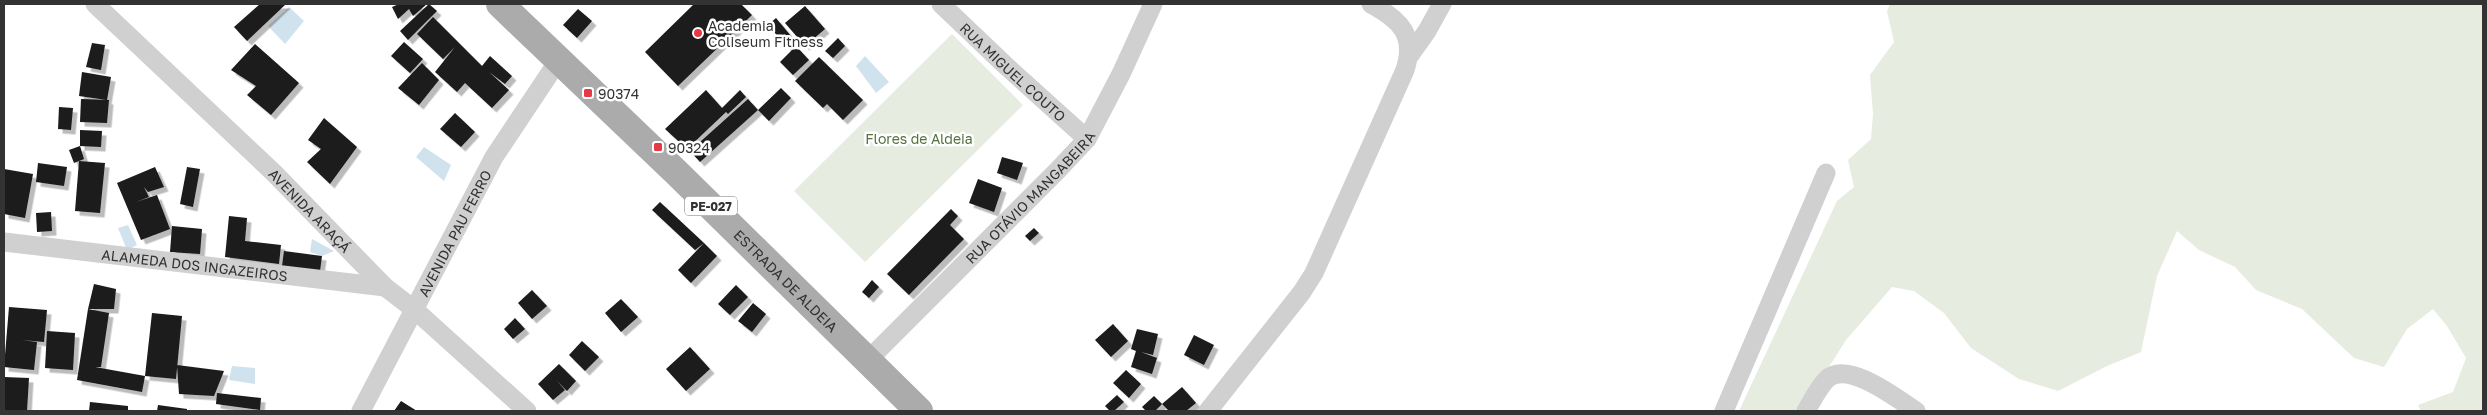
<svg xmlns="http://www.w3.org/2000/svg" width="2487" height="415" viewBox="0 0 2487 415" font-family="'Golos Text',sans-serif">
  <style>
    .green { fill: #e6ecdf }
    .water { fill: #cfe2ee }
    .building { fill: #1a1a1a; filter: url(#shadow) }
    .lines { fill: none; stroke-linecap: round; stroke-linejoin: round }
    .minor { stroke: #d0d0d0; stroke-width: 19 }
    .primary { stroke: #ababab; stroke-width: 28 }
    .poi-dot { fill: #e63946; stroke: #fff; stroke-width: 2 }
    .labels { text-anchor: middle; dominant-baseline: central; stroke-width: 5; stroke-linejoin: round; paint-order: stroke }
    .shield { fill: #fff; stroke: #707070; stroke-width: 1 }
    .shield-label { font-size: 12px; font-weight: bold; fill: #333 }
    .poi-label { font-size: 14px; fill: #333; stroke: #fff; text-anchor: start }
    .street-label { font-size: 14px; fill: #333; stroke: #fff }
    .park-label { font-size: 14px; fill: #56703f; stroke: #fff }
  </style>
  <defs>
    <filter id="shadow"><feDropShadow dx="4.5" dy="4.5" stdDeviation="0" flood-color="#0004"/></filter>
  </defs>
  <rect width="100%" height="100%" fill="#fff"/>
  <path class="green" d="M1890,4H2483V411H2421L2418,405L2453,392L2466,358L2447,326L2433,309L2407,329L2384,367L2354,358L2302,309L2256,290L2235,267L2199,250L2177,231L2157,276L2141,352L2107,366L2058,391L2019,379L1971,348L1944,313L1914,291L1892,287L1846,340L1801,411H1739L1837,201L1854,187L1848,160L1871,139L1873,114L1870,75L1894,42L1887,11Z
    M952,34L1023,105L865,262L794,191Z"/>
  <path class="water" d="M289,7L304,21L285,44L268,26Z
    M865,56L889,82L876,93L856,66Z
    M424,147L451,165L444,181L416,157Z
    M128,225L137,245L127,250L118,228Z
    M312,239L334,251L322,256L310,252Z
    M232,366L255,368V384L229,380Z"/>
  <path class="building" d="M260,4H286L247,41L234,27Z
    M399,4H427L413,16L409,9L398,19L392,7Z
    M429,4L437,11L408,40L400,31Z
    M694,4H741L752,15L678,86L645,52Z
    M805,6L825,29L805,46L785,23Z
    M578,9L592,21L577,38L563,25Z
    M433,17L482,66L490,56L512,76L505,84L489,72L509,90L492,108L465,83L457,92L435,72L455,47L443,59L417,34Z
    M776,18L796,42L788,48L768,25Z
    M838,38L845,46L833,58L825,51Z
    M404,42L423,59L410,73L391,56Z
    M92,43L105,45L101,70L86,67Z
    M255,44L299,83L271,115L247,95L256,86L231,70Z
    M796,46L809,60L793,75L780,62Z
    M819,57L863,100L843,120L827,104L823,108L795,81Z
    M422,63L439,80L419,105L398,88Z
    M82,72L111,77L107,100L79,96Z
    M781,88L791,98L769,121L758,110Z
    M706,90L722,108L740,90L746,97L728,114L726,112L687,149L665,129Z
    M81,99L109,100L107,123L80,122Z
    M748,99L758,110L700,162L690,151Z
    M59,107L73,108L71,130L58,129Z
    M455,113L475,132L461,147L440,129Z
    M324,118L357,147L330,184L307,162L321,149L308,140Z
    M80,130L102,131L101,147L80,146L84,159L79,161L105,163L100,213L75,211L79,161L74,163L69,150L80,146Z
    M1002,157L1023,163L1017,180L997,173Z
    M38,163L67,167L64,186L36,182Z
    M155,167L164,187L148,192L144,187L149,197L136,202L157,195L170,229L141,240L117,183Z
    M187,167L200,169L193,207L180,204Z
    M4,169L33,174L25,218L4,214Z
    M978,179L1002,188L994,212L969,203Z
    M660,202L704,243L717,256L691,283L678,270L704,243L695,250L652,210Z
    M951,209L958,216L950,225L964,239L909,295L887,274Z
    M51,212L52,231L37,232L36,213Z
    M229,216L247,218L245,241L281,245L279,264L225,257Z
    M172,226L202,229L200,254L170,252Z
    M1034,228L1039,233L1030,241L1025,236Z
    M284,251L322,256L320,271L282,266Z
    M872,280L879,287L869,298L862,292Z
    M94,284L116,289L114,309H88Z
    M736,285L748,297L730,315L718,304Z
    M532,290L547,306L532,319L518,303Z
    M621,299L638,317L621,332L605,313Z
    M753,303L766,314L752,332L738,321Z
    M9,307L47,310L44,342L22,340L37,342L34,370L4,367Z
    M88,309L109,313L101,367H95L145,376L142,392L77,380Z
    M152,313L182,316L176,379L145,376Z
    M515,318L525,329L513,339L504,329Z
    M1113,324L1128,341L1111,357L1095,340Z
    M1137,329L1158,334L1153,355L1141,352L1157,358L1152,374L1131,367L1136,351L1131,349Z
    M47,331L75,333L73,370L45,368Z
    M1194,335L1214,345L1204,365L1184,355Z
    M582,341L599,357L585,371L569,355Z
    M690,347L710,369L686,391L666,369Z
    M559,364L576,381L567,391L556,380L565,390L553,400L538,384Z
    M177,365L224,371L214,396L179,394Z
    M1126,370L1141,384L1129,398L1113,383Z
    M4,377L29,378L27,411H4Z
    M1182,387L1196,403L1186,411H1169L1162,404Z
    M217,393L261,398L260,410L216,404Z
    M1117,395L1124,402L1114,411H1110L1105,406Z
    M1154,396L1162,404L1155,411H1146L1142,407Z
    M401,401L417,411H394Z
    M90,402L128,406V411H89Z
    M158,405L187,409V411H157Z"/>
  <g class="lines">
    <g class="minor">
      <path id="s1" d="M95,4L274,173L385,287L415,310L527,411"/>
      <path id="s2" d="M941,4L1005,65L1087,139"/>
      <path d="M1410,55L1427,31L1442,4"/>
      <path id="s3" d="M4,242L385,287"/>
      <path id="s4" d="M867,361L1057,171L1087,139L1121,74L1153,4"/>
      <path id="s5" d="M361,411L494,157L558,61"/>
      <path d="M1208,411L1302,292L1314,273L1405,70C1416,36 1401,20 1371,4"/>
      <path d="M1724,411L1826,173"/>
      <path d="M1806,411C1812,401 1818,388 1827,379C1848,360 1897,399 1916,411"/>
    </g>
    <path class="primary" id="s6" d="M500,4L678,174L919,411"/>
  </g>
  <g class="poi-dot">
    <circle cx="698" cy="33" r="5"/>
    <rect x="583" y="88" width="10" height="10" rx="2.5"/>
    <rect x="653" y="142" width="10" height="10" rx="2.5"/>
  </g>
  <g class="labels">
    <rect class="shield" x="685" y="196.5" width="52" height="19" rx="4"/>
    <g class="shield-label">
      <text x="711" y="206">PE-027</text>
    </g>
    <g class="poi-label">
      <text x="708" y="25">Academia<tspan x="708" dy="16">Coliseum Fitness</tspan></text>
      <text x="598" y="93">90374</text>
      <text x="668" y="147">90324</text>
    </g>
    <g class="street-label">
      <text stroke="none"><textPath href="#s2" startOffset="99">RUA MIGUEL COUTO</textPath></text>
      <text stroke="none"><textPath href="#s4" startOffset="231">RUA OTÁVIO MANGABEIRA</textPath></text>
      <text stroke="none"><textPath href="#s1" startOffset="298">AVENIDA ARAÇÁ</textPath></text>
      <text stroke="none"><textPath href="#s5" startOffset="201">AVENIDA PAU FERRO</textPath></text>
      <text stroke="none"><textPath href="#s3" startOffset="192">ALAMEDA DOS INGAZEIROS</textPath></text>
      <text stroke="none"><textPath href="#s6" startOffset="398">ESTRADA DE ALDEIA</textPath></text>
    </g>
    <g class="park-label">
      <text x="919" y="138">Flores de Aldeia</text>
    </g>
  </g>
  <rect width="2487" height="415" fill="none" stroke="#333333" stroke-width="10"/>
</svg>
